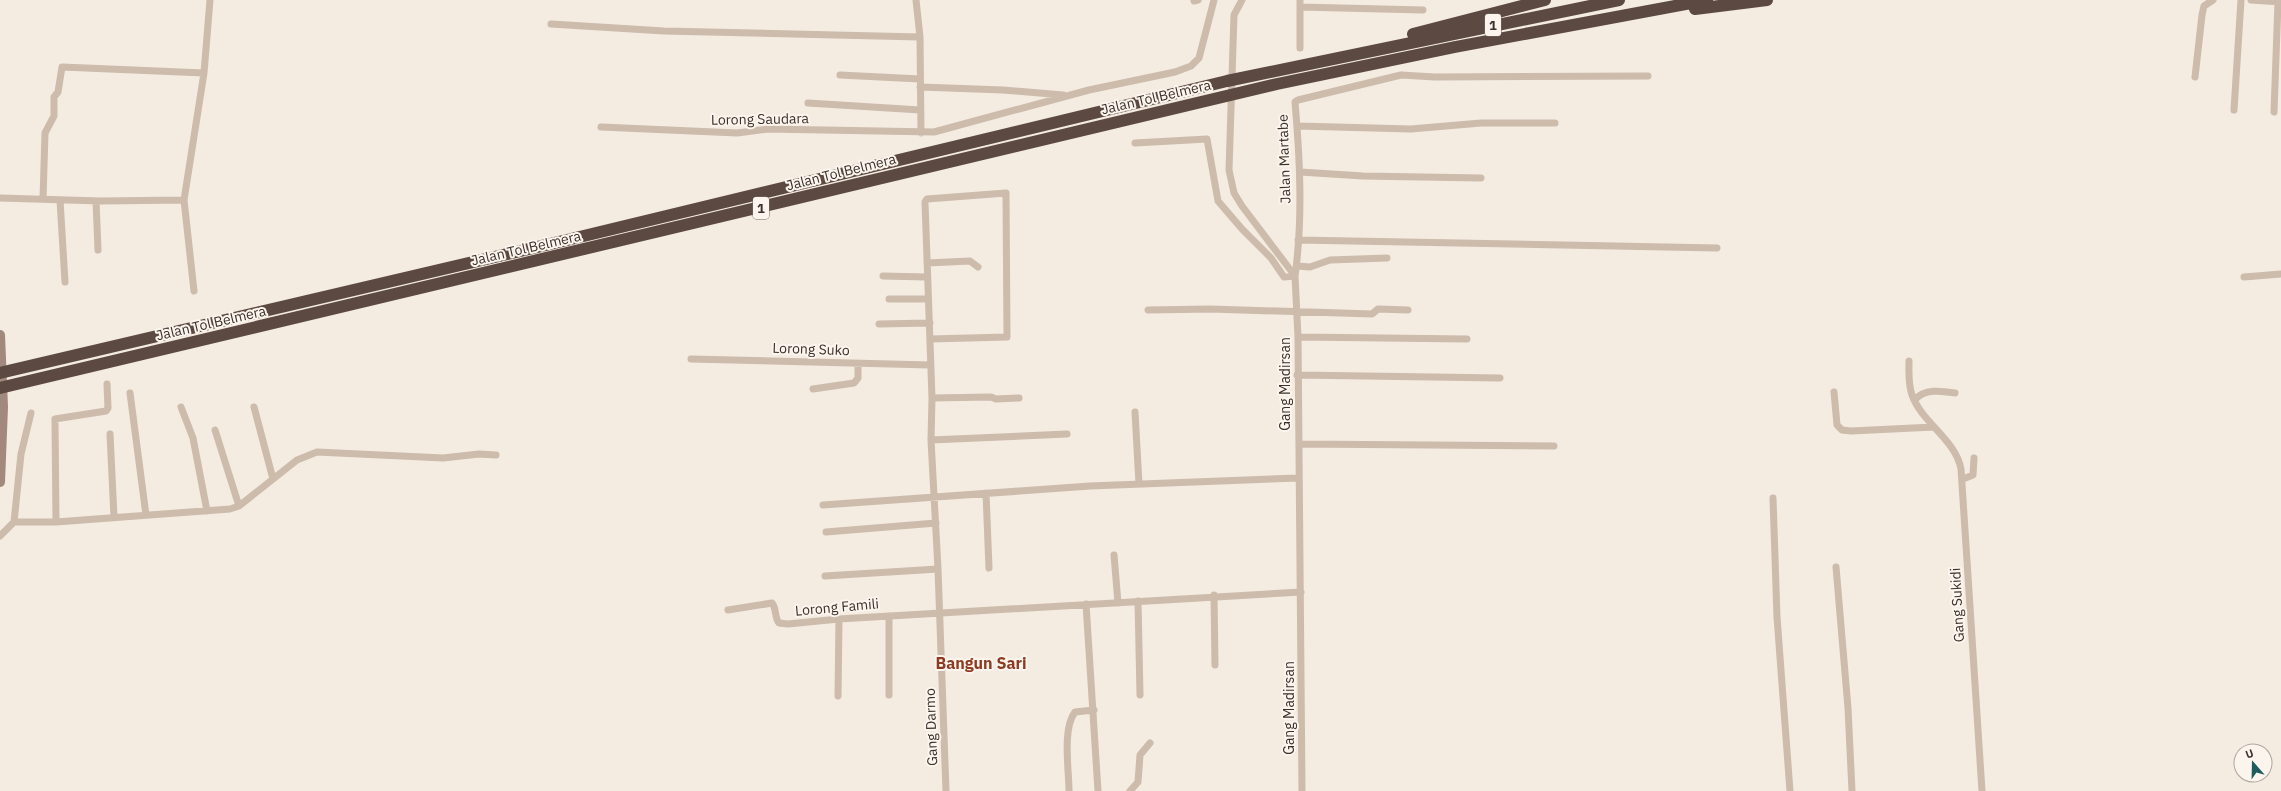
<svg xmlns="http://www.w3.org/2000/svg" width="2281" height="791" viewBox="0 0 2281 791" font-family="'IBM Plex Sans',sans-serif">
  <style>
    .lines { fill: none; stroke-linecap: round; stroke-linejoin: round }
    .street { stroke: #cdbbac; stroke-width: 7 }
    .secondary { stroke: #a18a7d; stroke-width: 10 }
    .highway { stroke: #5c4a42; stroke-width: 12 }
    .labels { text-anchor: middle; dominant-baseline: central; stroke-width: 4; stroke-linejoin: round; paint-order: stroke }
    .shield { fill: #fbf5ee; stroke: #756b66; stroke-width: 1 }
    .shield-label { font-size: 13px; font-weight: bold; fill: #3b302b }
    .street-label { font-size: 14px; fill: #3b302b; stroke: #fbf5ee }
    .quarter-label { font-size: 16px; font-weight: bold; fill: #8c3b22; stroke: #fbf5ee }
  </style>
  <rect width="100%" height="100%" fill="#f4ebe1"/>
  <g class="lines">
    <path class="street" d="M916,0L920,37L921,133
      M1242,0L1234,15L1229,170L1234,193L1242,206L1295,276L1298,337L1302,791
      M1300,0V48
      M2251,0L2281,2
      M1194,1L1198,0
      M1300,7L1423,10
      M551,24L664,31L920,37
      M840,75L920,79
      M2195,77L2202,15L2204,6L2213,0
      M920,87L1003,90L1063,95
      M808,103L920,110
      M2234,110L2241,0
      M2274,112L2278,2
      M1297,126L1411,129L1481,123H1555
      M601,127L737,133L768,129L934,132L1089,90L1175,72L1191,66L1199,58L1214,0
      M1135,143L1207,139L1218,201L1242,229L1271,258L1284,277L1295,276C1303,219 1300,159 1295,102L1298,100L1401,75L1435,77L1648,76
      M1300,172L1363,176L1481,178
      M0,198L101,201L184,200L204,73L210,0
      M43,199L45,133L54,116V97L58,92L62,67L204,73
      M60,200L65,282
      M184,200L194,291
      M96,201L98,250
      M1298,240L1717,248
      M927,263L970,261L978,267
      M1297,266L1310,267L1330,260L1387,258
      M883,276L926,277
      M2244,277L2281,274
      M889,299H928
      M1148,310L1210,309L1372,314L1378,309L1408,310
      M879,324L930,323
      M1298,337L1467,339
      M930,339L1007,337L1006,193L927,199L925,202L932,398L931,440L938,569L946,791
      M691,359L930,365
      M1909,361C1909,372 1908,384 1912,395C1922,423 1956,440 1961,469L1982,791
      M1297,375L1500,378
      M813,389L854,383L858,378V364
      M1834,392L1837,425L1842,430L1851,431L1934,427
      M130,393L146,515
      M932,398L991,397L996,399L1019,398
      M1915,400C1924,388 1942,391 1955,393
      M181,407L193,438L207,511
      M254,407L273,479
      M1135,412L1139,484
      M215,430L239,506
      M110,434L114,517
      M931,440L1067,434
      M1299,444L1554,446
      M1963,479L1973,475L1974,458
      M986,493L989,568
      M1773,498L1777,617L1790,791
      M823,505L1090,486L1299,478
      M14,522L21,454L31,413
      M56,522L55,419L106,411L108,408L107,384
      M826,532L936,523
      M0,536L14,522H56L230,509L239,506L297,460L317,452L443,458L479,454L496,455
      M1114,555L1118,603
      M1836,567L1848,708L1852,791
      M825,576L938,569
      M1214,595L1215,665
      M1138,601L1140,695
      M1086,604L1098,791
      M728,610L772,603C777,609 774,617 779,623L788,624L839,619L1301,592
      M889,695V616
      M838,696L839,619
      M1069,791C1069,770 1062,729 1075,712L1094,710
      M1130,791L1138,782L1140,755L1150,743"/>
    <path class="secondary" d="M0,335L3,407L0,482"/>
    <path class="highway" d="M1695,9L1767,0
      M1413,34L1545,0
      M0,373L567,240L1227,81L1619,0
      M0,388L1277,84L1455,47L1707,0"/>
  </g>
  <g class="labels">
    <g class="shield">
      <rect x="1485" y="14" width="16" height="22" rx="3"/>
      <rect x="753" y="197" width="16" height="22" rx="3"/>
    </g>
    <g class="shield-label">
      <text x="1493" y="25">1</text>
      <text x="761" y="208">1</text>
    </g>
    <g class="street-label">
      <text transform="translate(1156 97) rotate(-13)">Jalan Tol Belmera</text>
      <text transform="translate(760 119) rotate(-1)">Lorong Saudara</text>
      <text transform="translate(1284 159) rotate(-92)">Jalan Martabe</text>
      <text transform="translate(841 172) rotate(-14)">Jalan Tol Belmera</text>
      <text transform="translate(526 248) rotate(-13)">Jalan Tol Belmera</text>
      <text transform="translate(211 323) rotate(-13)">Jalan Tol Belmera</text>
      <text transform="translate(811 349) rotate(2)">Lorong Suko</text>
      <text transform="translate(1285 384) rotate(-90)">Gang Madirsan</text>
      <text transform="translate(1957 605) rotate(-93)">Gang Sukidi</text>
      <text transform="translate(837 607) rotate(-5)">Lorong Famili</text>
      <text transform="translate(1289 708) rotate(-90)">Gang Madirsan</text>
      <text transform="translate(931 727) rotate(-92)">Gang Darmo</text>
    </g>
    <g class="quarter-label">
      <text x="981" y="663">Bangun Sari</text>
    </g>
  </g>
  <g transform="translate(2253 763) rotate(340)"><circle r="19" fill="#fbf5ee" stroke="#aea6a0"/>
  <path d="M0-3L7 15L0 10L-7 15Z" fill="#1f5a5e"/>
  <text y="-6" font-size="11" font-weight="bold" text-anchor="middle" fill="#3b302b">U</text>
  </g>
</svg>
